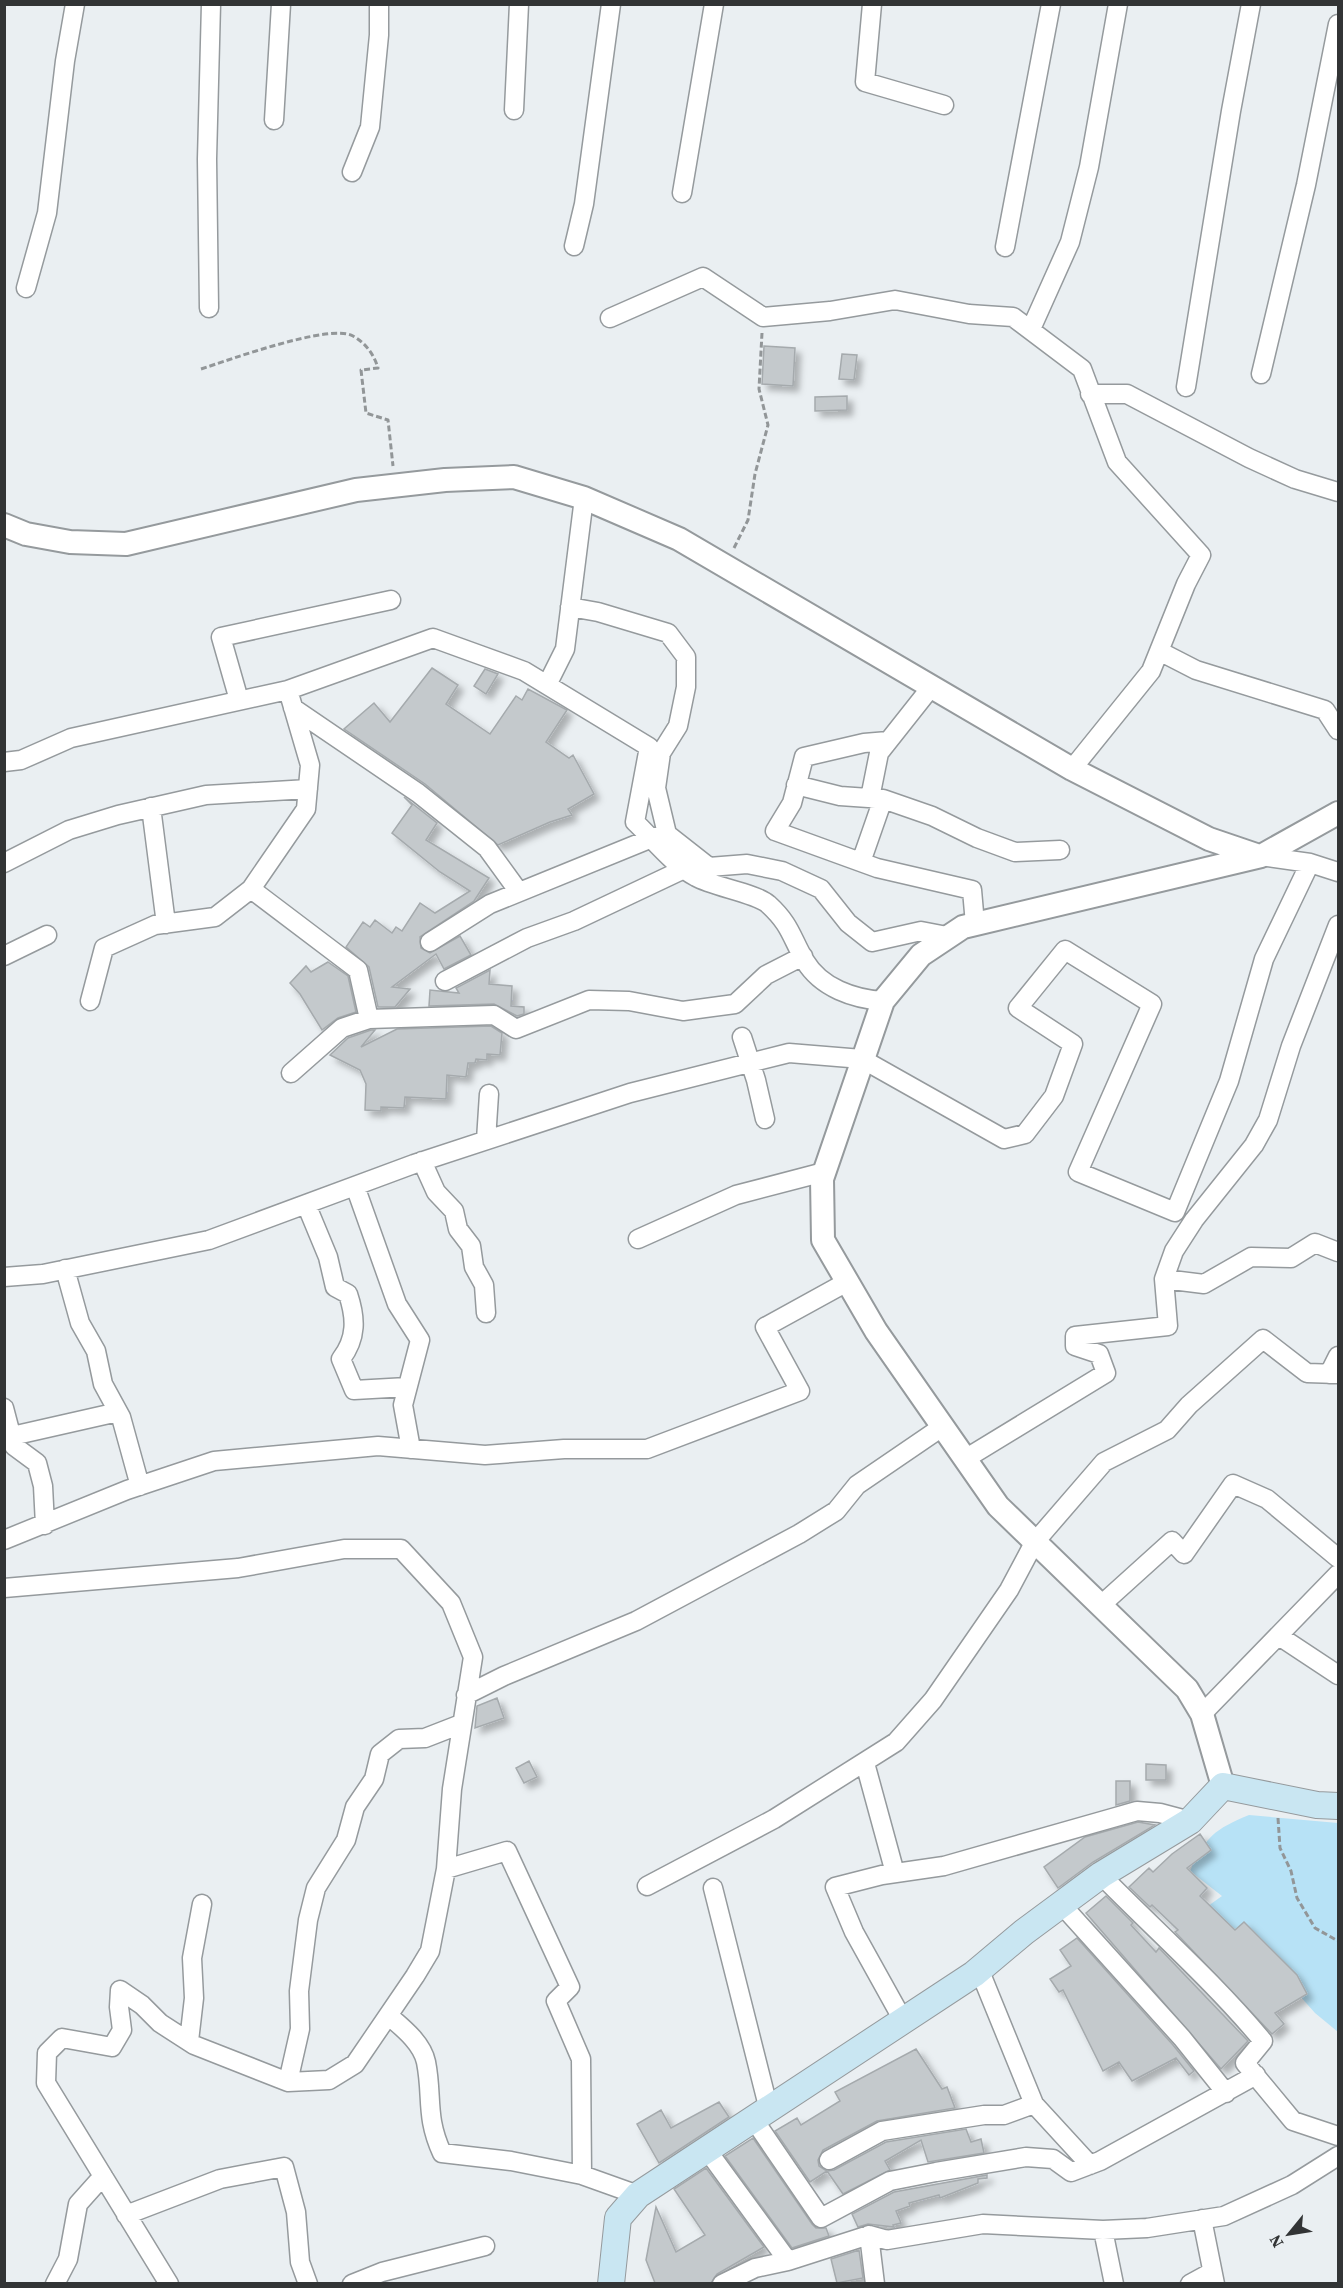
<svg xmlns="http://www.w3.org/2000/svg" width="1343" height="2288" viewBox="0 0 1343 2288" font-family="'Source Serif 4',serif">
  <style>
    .green { fill: #b7e2f6 }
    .building { fill: #c4c9cc; stroke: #a5aaad; stroke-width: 1.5; filter: url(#shadow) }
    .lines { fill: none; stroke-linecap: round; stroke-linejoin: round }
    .minor-casing { stroke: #959a9d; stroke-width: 21 }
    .tertiary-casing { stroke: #959a9d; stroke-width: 26 }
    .secondary-casing { stroke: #959a9d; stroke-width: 28 }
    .path { stroke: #929698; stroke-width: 3; stroke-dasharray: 6 3; stroke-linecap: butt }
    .minor { stroke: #fff; stroke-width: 18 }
    .tertiary { stroke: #fff; stroke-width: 22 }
    .secondary { stroke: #c9e6f2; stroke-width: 26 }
  </style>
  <defs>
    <filter id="shadow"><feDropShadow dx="5.5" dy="5.5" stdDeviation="3" flood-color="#0004"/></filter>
  </defs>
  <rect width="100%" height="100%" fill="#eaeff2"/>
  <path class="green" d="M1249,1815L1338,1823V2032L1315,2013L1245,1934L1201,1911L1222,1896L1190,1871C1205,1837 1215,1829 1249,1815Z"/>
  <path class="building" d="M764,346L795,348L793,386L762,384Z
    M842,354L857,355L854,380L839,379Z
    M847,396V410L815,411V397Z
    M432,668L458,685L446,704L490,734L516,696L522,700L528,689L567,710L546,742L569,758L573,755L594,794L568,809L572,815L550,822L498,845L425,784L344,729L374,703L390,722Z
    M485,669L498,674L486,694L474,686Z
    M404,797L437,823L426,840L489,878L474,901L420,937L421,948L430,953L460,936L471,955L444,969L436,954L392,987L410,989L395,1007H378L369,967L346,947L363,922L370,927L375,920L392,933L396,927L402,931L420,903L435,913L470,891L440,872L392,833L412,805Z
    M328,962L348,976L356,1012L338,1018L322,1030L300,994L290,983L306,966L311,972Z
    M490,970L489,984L512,986L511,1006L524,1007V1014L517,1016L494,1004L429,1006L430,990L459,993L456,988Z
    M491,1026L502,1033L500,1055L487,1054V1060L476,1059L475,1063H468L466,1077L447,1075L446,1099L405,1097L404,1108L381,1107V1111L365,1110L366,1084L360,1070L330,1055L348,1038L371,1030H375L361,1047L397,1029Z
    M497,1698L504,1718L475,1728L477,1706Z
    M529,1761L537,1777L524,1783L516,1768Z
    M1146,1764L1166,1765V1780H1146Z
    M1116,1781H1130V1801L1116,1805Z
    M1138,1822L1155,1825L1093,1862L1058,1888L1044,1867L1085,1837Z
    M1200,1834L1211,1850L1187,1868L1207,1888L1200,1896L1235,1930L1244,1922L1297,1975L1307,1994L1275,2013L1284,2024L1272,2034L1175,1932L1178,1930L1152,1905L1150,1907L1129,1887L1149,1868L1153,1872L1172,1854Z
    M1106,1896L1133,1923L1131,1925L1156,1952L1159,1948L1248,2041L1221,2069L1086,1913Z
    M1077,1938L1173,2045L1194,2071L1189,2075L1176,2058L1132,2081L1119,2062L1103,2071L1063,1990L1059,1992L1050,1979L1071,1966L1060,1950Z
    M916,2049L942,2089L947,2087L955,2108L877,2121L823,2150L818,2160L819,2166L827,2171L810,2182L775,2131L797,2118L801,2125L840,2101L835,2092Z
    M719,2102L729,2117L659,2163L637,2124L661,2110L671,2128Z
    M966,2129L971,2142L981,2139L984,2153L928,2162L921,2140L885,2161L890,2170L843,2194L827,2171L834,2170L886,2142Z
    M753,2138L812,2224L816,2228H826L829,2236L792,2248L725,2156Z
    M706,2168L764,2247L717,2274L711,2283H655L646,2260L656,2207L676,2252L705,2235L674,2189Z
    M987,2175V2178L978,2179V2183L940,2198L939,2195L909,2203L910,2206L896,2211L901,2223L893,2225L894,2227L868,2224L858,2227L852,2214L894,2192Z
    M859,2250L863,2278L837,2283L831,2259Z"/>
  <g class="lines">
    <g class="minor-casing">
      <path id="minor" d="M872,4L865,82L944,105
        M514,110L519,4
        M274,120L281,4
        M352,172L370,127L379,35V4
        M682,193L714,4
        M574,246L584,204L611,4
        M1005,247L1051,4
        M26,288L47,213L65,61L75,4
        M209,308L207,159L211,4
        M610,318L703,277L763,317L830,311L895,300L969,314L1013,317L1082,369L1117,462L1201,555L1186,584L1151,671L1072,769
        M1031,329L1070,242L1089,167L1118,4
        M1261,374L1306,185L1338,24
        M1186,387L1231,111L1251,4
        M1090,394H1127L1249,458L1295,479L1338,492
        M570,607L598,612L668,633L686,657V687L678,726L661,753L656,788L667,834
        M1159,651L1196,670L1325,710L1338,730
        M547,685L565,649L584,498
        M239,700L221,637L391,600
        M293,708L418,793L487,848L519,892
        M888,741L864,743L804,757L792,803L775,831L877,868L972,890L975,924
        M4,762L21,760L71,738L288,690L433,638L524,671L649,747L635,822C654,840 673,865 696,877C714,887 755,893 768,904C791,925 791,937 805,961C821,988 854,999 883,1001
        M796,785L840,796L883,799L932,816L977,838L1015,852L1060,850
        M870,798L879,753L932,686
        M151,807L166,924
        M1261,856L1310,863L1338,872
        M861,862L883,799
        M4,863L69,830L118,815L206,795L308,789
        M251,889L358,970L369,1019
        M430,942L490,904L652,838L667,834L709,867L747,864L782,871L821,889L848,923L872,942L921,931L947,936
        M4,956L47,935
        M445,981L527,938L574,921L684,869
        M90,1001L104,948L155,925L215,917L251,889L306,809L310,765L288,690
        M742,1037L756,1080L765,1119
        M291,1073L342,1028L369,1019L494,1015L516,1029L589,1000L629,1001L683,1011L735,1004L766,975L803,956
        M486,1140L489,1094
        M422,1161L436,1192L454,1211L458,1229L471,1246L474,1267L484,1285L486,1313
        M355,1186L397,1304L420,1340L403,1405L411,1449
        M306,1204L328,1257L335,1287L348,1294C356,1318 357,1338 341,1359L354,1390L407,1387
        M638,1239L736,1195L824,1172
        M65,1269L80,1323L96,1351L103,1384L121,1417L140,1486
        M4,1277L43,1274L209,1240L414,1164L630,1093L789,1053L862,1059L1004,1139L1025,1134L1054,1096L1073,1044L1018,1008L1065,950L1152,1004L1078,1172L1175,1212L1229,1081L1264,959L1310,863
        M1164,1279L1204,1284L1251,1257L1291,1258L1315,1243L1338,1252
        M1329,1374L1338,1356
        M4,1408L14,1446L37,1463L43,1486L45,1525
        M12,1436L118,1412
        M965,1459L1106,1373L1099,1354L1075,1346V1336L1168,1326L1164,1279L1174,1251L1194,1220L1254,1145L1268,1120L1291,1046L1338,925
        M4,1540L127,1490L214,1461L378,1446L485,1455L564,1449H647L800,1391L765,1327L847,1282
        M4,1588L238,1568L344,1549H401L451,1603L473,1657L452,1789L446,1869L430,1951L415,1976L355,2064L329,2080L288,2082L194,2045L160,2023L142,2005L120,1990L119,2007L122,2030L112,2047L62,2038L47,2053L46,2083L169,2284
        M1100,1606L1172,1541L1184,1554L1233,1484L1267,1499L1338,1558
        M1279,1636L1338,1675
        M466,1695L504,1676L636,1621L799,1534L836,1511L857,1485L942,1427
        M1202,1714L1338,1574
        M865,1763L895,1873
        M446,1869L507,1851L570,1987L556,2001L581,2059L582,2175
        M1101,1875C1155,1930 1214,1982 1263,2041L1245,2063L1293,2121L1338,2136
        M647,1886L774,1819L896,1742L933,1700L1009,1590L1034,1543L1104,1462L1167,1430L1189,1405L1263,1339L1307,1373L1338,1374
        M713,1888L769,2110
        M1061,1904L1182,2038L1226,2093
        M979,1969L1034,2104L1090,2165
        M389,2016C403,2028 422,2043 426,2062C433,2097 425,2116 442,2153L511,2161L582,2175L638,2195
        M904,2022L854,1932L835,1887L882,1875L944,1866L1137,1811L1160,1813L1190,1821
        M189,2041L194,1998L192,1958L202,1904
        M288,2082L300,2029L299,1991L308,1920L316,1888L346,1840L355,1807L374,1779L380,1754L399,1739L425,1738L461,1724
        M754,2120L821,2218L890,2181L936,2172L1026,2157L1053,2159L1071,2172L1100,2161L1256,2075
        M707,2150L788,2261
        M829,2160L882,2131L984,2115H1004L1034,2104
        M126,2215L220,2179L284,2167L296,2212L300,2262L308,2284
        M1202,2219L1215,2284
        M1103,2230L1114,2284
        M869,2235L875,2284
        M55,2284L68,2259L78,2204L103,2176
        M352,2284L382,2272L485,2246
        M722,2284L755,2268L788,2261L869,2235L887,2240L983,2224L1103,2230L1147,2228L1224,2216L1292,2185L1338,2156
        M1190,2284L1212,2272"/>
    </g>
    <g class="tertiary-casing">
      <path id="tertiary" d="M4,525L26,534L70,542L126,544L356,490L445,480L514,477L584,498L679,539L1072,769L1209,839L1259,856
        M1223,1786L1202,1714L1187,1689L998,1506L876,1331L823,1240L822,1179L883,1001L921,955L963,927L1261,856L1338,813"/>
    </g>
    <g class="secondary-casing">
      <path id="secondary" d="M611,2284L618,2218L638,2195L974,1974L1024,1932L1101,1875L1190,1821L1223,1786L1317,1805L1338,1806"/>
    </g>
    <path class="path" d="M201,369C229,360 330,323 353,336C366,343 374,355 378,368L361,370L366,413L388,420L393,466
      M734,548L748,520L755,474L768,425L759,389L762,333
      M1278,1818L1280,1848L1291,1871L1297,1898L1315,1928L1338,1941"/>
    <use href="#minor" class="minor"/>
    <use href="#tertiary" class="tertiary"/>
    <use href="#secondary" class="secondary"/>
  </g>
  <rect width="1343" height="2288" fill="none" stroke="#323435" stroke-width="12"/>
  <g transform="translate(1289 2234) rotate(240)" stroke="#eaeff2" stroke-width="4.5" paint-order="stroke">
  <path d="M0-4.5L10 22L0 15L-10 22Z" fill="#323435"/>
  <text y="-9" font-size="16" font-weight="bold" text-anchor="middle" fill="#323435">N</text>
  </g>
</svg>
